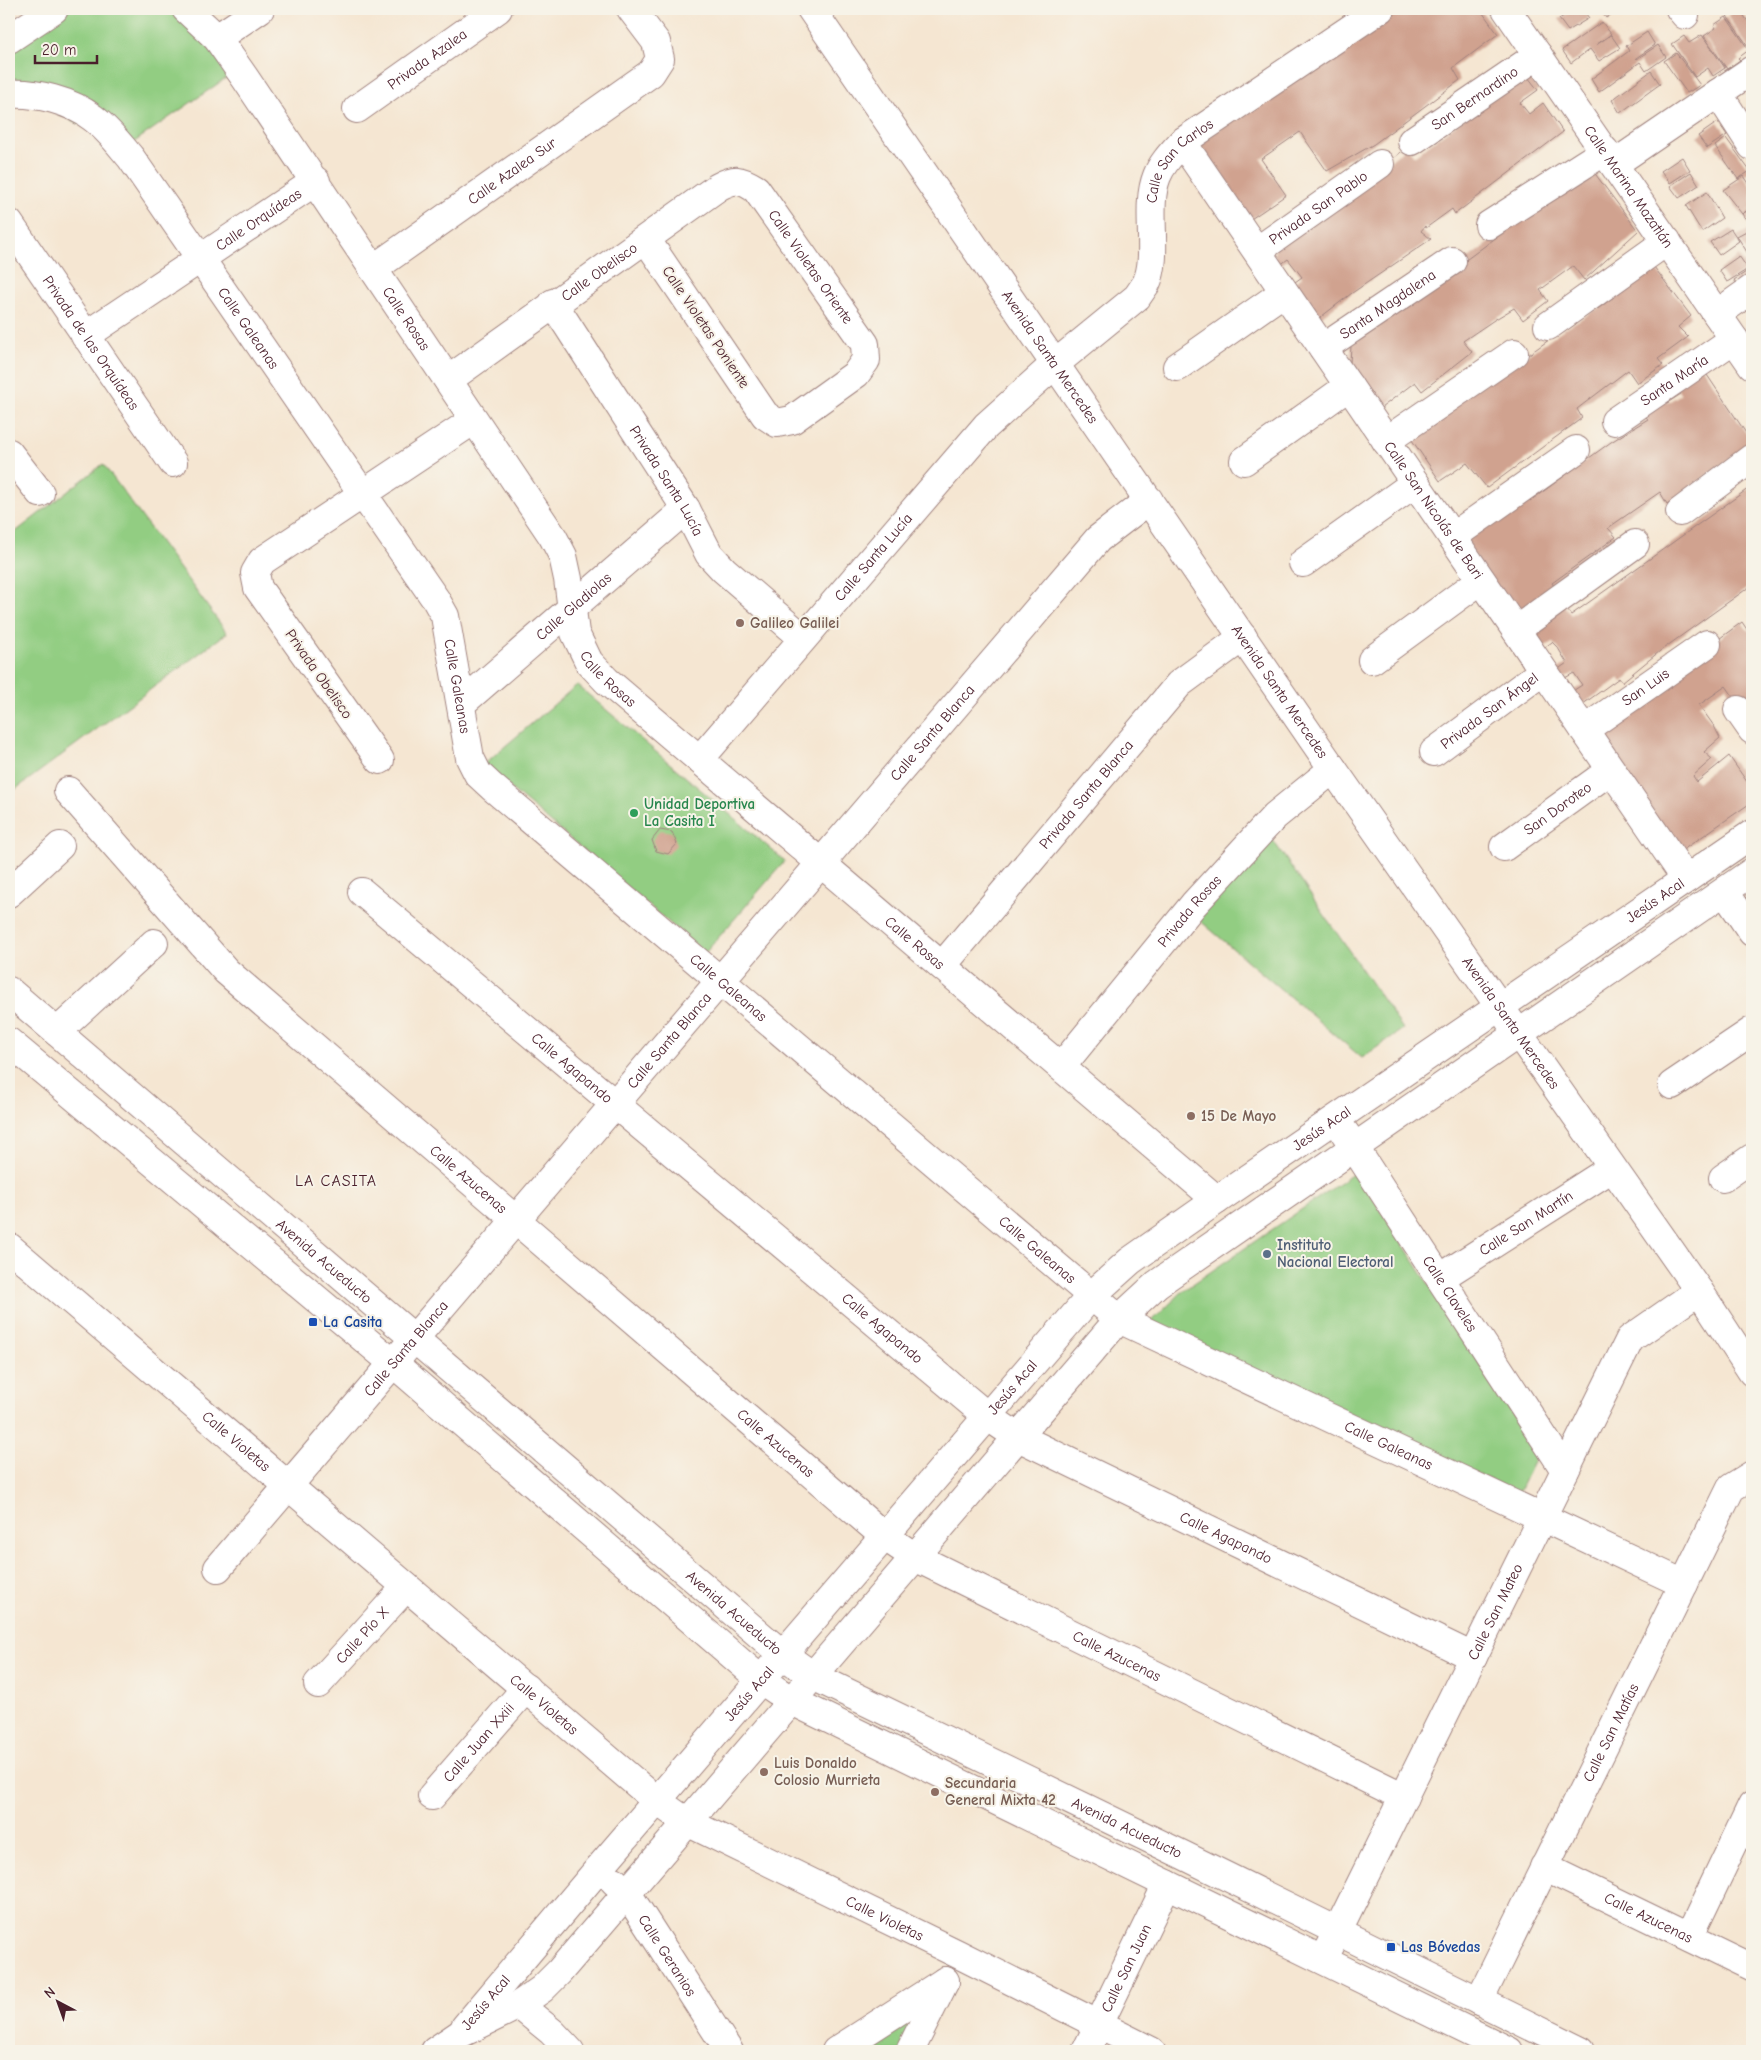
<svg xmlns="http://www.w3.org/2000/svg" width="1761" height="2060" viewBox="0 0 1761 2060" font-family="'Comic Neue',sans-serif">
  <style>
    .green { fill: #92cd82; stroke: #6e7656 }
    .building { fill: #d0a28f }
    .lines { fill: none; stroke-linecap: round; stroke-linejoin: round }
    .minor-casing { stroke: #a0827e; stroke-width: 30 }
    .minor { stroke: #fff; stroke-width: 28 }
    .education-dot { fill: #8d6e63; stroke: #f7f3e8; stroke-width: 2 }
    .leisure-dot { fill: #2e9e5b; stroke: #f7f3e8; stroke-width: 2 }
    .service-dot { fill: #5c6f8a; stroke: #f7f3e8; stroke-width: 2 }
    .transit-dot { fill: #1a4fb4; stroke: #f7f3e8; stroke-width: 2 }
    .labels { text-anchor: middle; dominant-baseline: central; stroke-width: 4; stroke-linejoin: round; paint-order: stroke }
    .street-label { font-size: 15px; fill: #4a1f2b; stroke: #f7f3e8 }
    .education-label { font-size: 15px; font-weight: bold; fill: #785e54; stroke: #f7f3e8; text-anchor: start }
    .leisure-label { font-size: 15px; font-weight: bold; fill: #27864d; stroke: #f7f3e8; text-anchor: start }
    .service-label { font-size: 15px; font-weight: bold; fill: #4e5e75; stroke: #f7f3e8; text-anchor: start }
    .transit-label { font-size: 15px; font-weight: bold; fill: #164399; stroke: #f7f3e8; text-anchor: start }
    .neighbourhood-label { font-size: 16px; letter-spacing: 1px; fill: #4a1f2b; stroke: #f7f3e8 }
  </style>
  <rect width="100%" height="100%" fill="#f7f3e8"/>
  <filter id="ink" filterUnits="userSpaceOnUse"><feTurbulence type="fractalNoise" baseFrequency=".02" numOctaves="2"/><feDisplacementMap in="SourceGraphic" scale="10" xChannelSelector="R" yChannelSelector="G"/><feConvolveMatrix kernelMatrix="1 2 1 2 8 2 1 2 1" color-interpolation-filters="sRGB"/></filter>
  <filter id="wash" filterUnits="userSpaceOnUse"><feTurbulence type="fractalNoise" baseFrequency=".0096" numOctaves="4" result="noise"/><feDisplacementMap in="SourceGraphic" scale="20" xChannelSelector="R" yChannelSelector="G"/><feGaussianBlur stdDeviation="1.12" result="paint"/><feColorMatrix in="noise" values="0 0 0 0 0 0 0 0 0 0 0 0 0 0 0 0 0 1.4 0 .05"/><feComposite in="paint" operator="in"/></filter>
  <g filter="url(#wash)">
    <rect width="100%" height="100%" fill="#f5e6d2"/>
    <path class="green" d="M68,9C83,9 156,6 165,10C193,24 211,50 229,76L127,147L9,90V48Z
      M103,464L227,633L9,794V537Z
      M577,685L785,861L705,953L483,765Z
      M1270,836L1403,1029L1362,1058L1198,919Z
      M1356,1172L1538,1452L1518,1493L1151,1322L1184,1290Z
      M922,2008L901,2051H855Z"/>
    <g id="blocks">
      <path class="building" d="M1390,9H1480L1498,34L1453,68L1460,80L1374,144L1327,171L1300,132L1261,159L1286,195L1245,223L1221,187L1227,183L1198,144Z
        M1575,9H1582L1589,18L1568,31L1559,19Z
        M1600,9H1620L1606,18Z
        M1739,9L1752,27V48L1750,49L1727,16Z
        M1744,9H1752V21Z
        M1726,17L1749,50L1738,58L1740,60L1727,69L1704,36L1716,28L1714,25Z
        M1602,22L1611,34L1596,45L1611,35L1620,48L1599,61L1590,49L1571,63L1562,50Z
        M1647,32L1655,45L1636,58L1637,59L1658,45L1666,57L1646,71L1640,62L1599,92L1591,79L1629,51L1626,46Z
        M1702,35L1725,68L1713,76L1708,68L1695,77L1672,44L1684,36L1689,43Z
        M1676,53L1700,85L1687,93L1664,61Z
        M1651,71L1660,84L1620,113L1612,100Z
        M1525,73L1538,90L1520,103L1529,114L1543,103L1563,132L1455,214L1452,209L1426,228L1425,226L1421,231L1431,239L1352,293L1313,323L1288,287L1302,277L1288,259L1276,268L1274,243L1366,181L1407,147L1414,156Z
        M1718,122L1727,135L1707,148L1698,136Z
        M1726,138L1750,171L1738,179L1715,146Z
        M1682,157L1690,170L1670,183L1661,171Z
        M1590,167L1638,231L1584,280L1573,266L1540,290L1548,301L1523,320L1514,308L1494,320L1463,341L1472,352L1422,391L1415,382L1377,411L1354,377L1358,374L1350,363L1351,346L1340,353L1501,234L1548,202Z
        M1691,172L1699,185L1679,198L1670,186Z
        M1744,176L1752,188V207L1742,214L1723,190Z
        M1707,192L1722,218L1702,232L1686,206Z
        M1752,208V228L1742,214Z
        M1752,228V260L1737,236Z
        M1731,229L1739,241L1719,255L1710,242Z
        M1739,256L1748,269L1727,282L1719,270Z
        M1654,267L1691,316L1678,327L1688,337L1658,359L1663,365L1637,383L1628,370L1577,409L1582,418L1487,488L1467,463L1440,481L1405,430L1510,368L1564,329L1599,308Z
        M1752,268V286L1743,292L1734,280Z
        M1701,366L1752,442L1667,504L1660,492L1608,528L1616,537L1552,583L1556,589L1514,619L1463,539L1523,490L1530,501L1611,442L1648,419L1638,408L1660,393L1667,403L1681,394L1675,385Z
        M1752,486V585L1660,651L1622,682L1619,678L1579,707L1568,694L1582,685L1574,673L1563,679L1557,670L1567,663L1558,648L1552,642L1540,651L1523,631L1561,602L1571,615Z
        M1742,622L1748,631L1752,628V723L1726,686L1699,705L1714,726L1720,738L1704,752L1712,759L1693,776L1697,782L1729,756L1752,789V802L1677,854L1597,728Z
        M660,830L672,832L677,844L668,854L656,851L652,840Z"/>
    </g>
  </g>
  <g filter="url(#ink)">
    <use href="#blocks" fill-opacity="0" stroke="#a0827e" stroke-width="1"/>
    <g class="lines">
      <g class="minor-casing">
        <g id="minor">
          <path id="s1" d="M186,9L217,38L245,78L553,537L563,556L568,579L575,633L589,662L607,681L1217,1200"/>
          <path id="s2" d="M811,9L1333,769L1699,1291L1752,1372"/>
          <path id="s3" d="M1506,9L1752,365"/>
          <path d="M1680,9L1685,15"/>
          <path d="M217,38L260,9"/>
          <path d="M9,39L54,9"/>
          <path d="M1718,93L1752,146"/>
          <path id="s4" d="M9,94C36,92 71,101 93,118C108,129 119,144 131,158L436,600L445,616L470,758L478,774L492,787L1119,1319L1684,1584"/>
          <path id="s5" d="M357,109L498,9"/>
          <path id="s6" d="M1412,141L1538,55"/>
          <path id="s7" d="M1182,142L1686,879"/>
          <path d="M1614,164L1752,70"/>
          <path id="s8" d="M9,223L173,463"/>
          <path d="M1489,225L1605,151"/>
          <path id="s9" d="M1257,251L1380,164"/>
          <path id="s10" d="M373,269L651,73L660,59L656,42L631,9"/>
          <path id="s11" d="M553,303L686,509L709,554L724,570L803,638"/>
          <path d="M1717,314L1752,289"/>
          <path d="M1548,326L1667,241"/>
          <path id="s12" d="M85,336L316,181"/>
          <path id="s13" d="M1323,348L1452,261"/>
          <path d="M1177,367L1284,292"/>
          <path id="s14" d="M448,380L718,187C735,178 740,179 756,189L865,344L866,360L856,374L792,420L777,423L765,415L646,239"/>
          <path id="s15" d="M1615,421L1734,339"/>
          <path d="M1386,441L1514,353"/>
          <path d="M9,453L40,493"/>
          <path d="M1244,461L1349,386"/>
          <path d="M1680,512L1752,458"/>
          <path d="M1452,537L1576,450"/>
          <path d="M1303,563L1415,483"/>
          <path d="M1516,630L1635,544"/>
          <path d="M1372,660L1481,580"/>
          <path id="s16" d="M461,704L686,509"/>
          <path d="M1738,710L1752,730"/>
          <path id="s17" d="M1584,730L1707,644"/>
          <path id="s18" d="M1434,752L1543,671"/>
          <path id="s19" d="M700,759L986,426L1055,364L1137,297C1140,293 1143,288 1146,284C1160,255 1144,208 1157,176C1162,163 1172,153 1182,142L1380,9"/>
          <path d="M380,760L258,588L255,573L262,561L474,420"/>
          <path id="s20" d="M68,791L226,971L884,1536L915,1557L1404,1797"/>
          <path id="s21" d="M1504,847L1611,770"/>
          <path id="s22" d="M362,892L987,1416L1018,1437L1473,1657"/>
          <path d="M1725,892L1752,932"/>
          <path d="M9,893L60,846"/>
          <path id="s23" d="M942,966L1179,684L1243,637"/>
          <path id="s24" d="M9,991L782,1654L813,1676L1183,1855L1581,2051"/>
          <path d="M57,1032L154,943"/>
          <path d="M9,1042L393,1363L761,1680L792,1701L1509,2051"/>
          <path id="s25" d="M1061,1067L1194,904L1275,816L1333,769"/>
          <path d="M1672,1085L1752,1031"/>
          <path id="s26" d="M1345,1133L1565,1470"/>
          <path d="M1723,1178L1752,1158"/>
          <path id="s27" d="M9,1247L657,1801L687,1822L958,1954L1151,2051"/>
          <path id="s28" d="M1440,1278L1612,1168"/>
          <path id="s29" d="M218,1568L1098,539L1149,500"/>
          <path id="s30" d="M318,1684L406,1587"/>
          <path id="s31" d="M432,1796L526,1688"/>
          <path id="s32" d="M1544,1867L1752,1968"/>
          <path id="s33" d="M614,1881L627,1893L729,2051"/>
          <path d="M1689,1937L1752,1805"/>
          <path id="s34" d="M1329,1948L1630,1339L1699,1291"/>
          <path id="s35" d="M1479,2001L1731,1488L1752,1475"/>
          <path d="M519,2005L552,2032L570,2051"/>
          <path id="s36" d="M465,2027L600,1867L1091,1296L1130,1261L1217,1200L1752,834"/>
          <path d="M435,2051L460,2034L519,2005L542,1989L559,1972L1119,1319L1157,1284L1752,872"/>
          <path d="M836,2051L945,1981"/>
          <path d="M910,2051L945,1981"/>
          <path id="s37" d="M1086,2051L1167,1884"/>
        </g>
      </g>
      <use href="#minor" class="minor"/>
    </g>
  </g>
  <g class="education-dot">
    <circle cx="740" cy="623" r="5"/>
    <circle cx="1191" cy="1116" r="5"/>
    <circle cx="764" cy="1772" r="5"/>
    <circle cx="935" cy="1792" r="5"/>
  </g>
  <circle class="leisure-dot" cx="634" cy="813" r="5"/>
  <circle class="service-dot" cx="1267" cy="1254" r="5"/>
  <g class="transit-dot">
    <rect x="308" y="1317" width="10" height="10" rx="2.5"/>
    <rect x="1386" y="1942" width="10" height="10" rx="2.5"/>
  </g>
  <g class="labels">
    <g class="street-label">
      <text stroke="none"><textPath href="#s5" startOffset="86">Privada Azalea</textPath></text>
      <text stroke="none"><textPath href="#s6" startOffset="76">San Bernardino</textPath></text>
      <text stroke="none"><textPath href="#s19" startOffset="788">Calle San Carlos</textPath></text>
      <text stroke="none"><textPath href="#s10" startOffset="170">Calle Azalea Sur</textPath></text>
      <text stroke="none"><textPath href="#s3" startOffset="216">Calle Marina Mazatlán</textPath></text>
      <text stroke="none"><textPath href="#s9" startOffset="75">Privada San Pablo</textPath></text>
      <text stroke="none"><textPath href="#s12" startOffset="209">Calle Orquídeas</textPath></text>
      <text stroke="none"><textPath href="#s14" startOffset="468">Calle Violetas Oriente</textPath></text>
      <text stroke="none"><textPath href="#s14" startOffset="186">Calle Obelisco</textPath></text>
      <text stroke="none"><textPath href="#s13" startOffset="78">Santa Magdalena</textPath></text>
      <text stroke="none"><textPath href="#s1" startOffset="381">Calle Rosas</textPath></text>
      <text transform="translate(706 327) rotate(56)">Calle Violetas Poniente</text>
      <text stroke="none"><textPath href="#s4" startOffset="351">Calle Galeanas</textPath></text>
      <text stroke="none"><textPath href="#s8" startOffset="145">Privada de las Orquídeas</textPath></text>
      <text stroke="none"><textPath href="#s2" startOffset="422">Avenida Santa Mercedes</textPath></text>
      <text stroke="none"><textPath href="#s15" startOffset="72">Santa María</textPath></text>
      <text stroke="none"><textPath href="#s11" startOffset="211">Privada Santa Lucía</textPath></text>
      <text stroke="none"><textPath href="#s7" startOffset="446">Calle San Nicolás de Bari</textPath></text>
      <text stroke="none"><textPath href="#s19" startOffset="266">Calle Santa Lucía</textPath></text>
      <text stroke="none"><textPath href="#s16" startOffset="149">Calle Gladiolas</textPath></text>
      <text transform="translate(319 674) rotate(55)">Privada Obelisco</text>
      <text stroke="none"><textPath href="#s1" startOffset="801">Calle Rosas</textPath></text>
      <text stroke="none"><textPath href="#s4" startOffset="771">Calle Galeanas</textPath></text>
      <text stroke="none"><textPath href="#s17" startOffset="75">San Luis</textPath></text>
      <text stroke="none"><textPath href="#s2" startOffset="828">Avenida Santa Mercedes</textPath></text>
      <text stroke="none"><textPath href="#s18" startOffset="69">Privada San Ángel</textPath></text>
      <text stroke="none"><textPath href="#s29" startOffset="1099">Calle Santa Blanca</textPath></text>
      <text stroke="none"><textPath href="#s23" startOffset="224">Privada Santa Blanca</textPath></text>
      <text stroke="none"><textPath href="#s21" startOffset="66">San Doroteo</textPath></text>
      <text stroke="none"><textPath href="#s36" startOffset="1652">Jesús Acal</textPath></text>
      <text stroke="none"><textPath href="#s25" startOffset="202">Privada Rosas</textPath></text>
      <text stroke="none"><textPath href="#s1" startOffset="1206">Calle Rosas</textPath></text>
      <text stroke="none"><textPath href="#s4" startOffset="1191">Calle Galeanas</textPath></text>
      <text stroke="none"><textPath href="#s2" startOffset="1232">Avenida Santa Mercedes</textPath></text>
      <text stroke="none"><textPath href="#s29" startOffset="694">Calle Santa Blanca</textPath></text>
      <text stroke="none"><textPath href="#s22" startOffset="274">Calle Agapando</textPath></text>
      <text stroke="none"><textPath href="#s36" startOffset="1248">Jesús Acal</textPath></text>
      <text stroke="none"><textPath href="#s20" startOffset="559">Calle Azucenas</textPath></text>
      <text stroke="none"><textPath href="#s28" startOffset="102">Calle San Martín</textPath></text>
      <text stroke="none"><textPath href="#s4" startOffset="1596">Calle Galeanas</textPath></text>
      <text stroke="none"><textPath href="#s24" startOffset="415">Avenida Acueducto</textPath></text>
      <text stroke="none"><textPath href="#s26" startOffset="192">Calle Claveles</textPath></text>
      <text stroke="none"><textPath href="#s22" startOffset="679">Calle Agapando</textPath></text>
      <text stroke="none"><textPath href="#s29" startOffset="289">Calle Santa Blanca</textPath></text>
      <text stroke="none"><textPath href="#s36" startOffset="842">Jesús Acal</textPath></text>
      <text stroke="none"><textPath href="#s27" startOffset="299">Calle Violetas</textPath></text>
      <text stroke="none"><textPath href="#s20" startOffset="964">Calle Azucenas</textPath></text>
      <text stroke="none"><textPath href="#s4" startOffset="2001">Calle Galeanas</textPath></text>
      <text stroke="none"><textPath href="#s22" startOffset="1084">Calle Agapando</textPath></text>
      <text stroke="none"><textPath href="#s34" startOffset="375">Calle San Mateo</textPath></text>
      <text stroke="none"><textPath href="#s24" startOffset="955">Avenida Acueducto</textPath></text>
      <text stroke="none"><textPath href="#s30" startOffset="66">Calle Pío X</textPath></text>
      <text stroke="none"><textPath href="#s20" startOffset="1369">Calle Azucenas</textPath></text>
      <text stroke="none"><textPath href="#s36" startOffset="438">Jesús Acal</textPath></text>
      <text stroke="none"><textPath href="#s27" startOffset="704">Calle Violetas</textPath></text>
      <text stroke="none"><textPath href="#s35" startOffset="299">Calle San Matías</textPath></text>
      <text stroke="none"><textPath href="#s31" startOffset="71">Calle Juan Xxiii</textPath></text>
      <text stroke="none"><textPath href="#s24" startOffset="1405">Avenida Acueducto</textPath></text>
      <text stroke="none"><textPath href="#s27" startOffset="1109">Calle Violetas</textPath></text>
      <text stroke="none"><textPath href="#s32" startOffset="116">Calle Azucenas</textPath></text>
      <text stroke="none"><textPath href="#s33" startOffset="92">Calle Geranios</textPath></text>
      <text stroke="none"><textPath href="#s37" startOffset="92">Calle San Juan</textPath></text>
      <text stroke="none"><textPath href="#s36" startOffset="32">Jesús Acal</textPath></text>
    </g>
    <g class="education-label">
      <text x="750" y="623">Galileo Galilei</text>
      <text x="1201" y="1116">15 De Mayo</text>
      <text x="774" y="1763">Luis Donaldo<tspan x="774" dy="17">Colosio Murrieta</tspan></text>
      <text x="945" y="1783">Secundaria<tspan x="945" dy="17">General Mixta 42</tspan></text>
    </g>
    <g class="leisure-label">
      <text x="644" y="804">Unidad Deportiva<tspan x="644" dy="17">La Casita I</tspan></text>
    </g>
    <g class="service-label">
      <text x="1277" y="1245">Instituto<tspan x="1277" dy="17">Nacional Electoral</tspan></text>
    </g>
    <g class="transit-label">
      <text x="323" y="1322">La Casita</text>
      <text x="1401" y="1947">Las Bóvedas</text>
    </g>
    <g class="neighbourhood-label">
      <text x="336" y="1181">LA CASITA</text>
    </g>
  </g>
  <rect width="1761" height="2060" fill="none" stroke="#f7f3e8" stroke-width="30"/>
  <g transform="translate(58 2002) rotate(319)" stroke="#f7f3e8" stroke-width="4" paint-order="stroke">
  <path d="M0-4L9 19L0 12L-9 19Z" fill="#4a1f2b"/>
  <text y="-8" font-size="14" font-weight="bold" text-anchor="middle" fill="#4a1f2b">N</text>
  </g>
  <path d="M35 55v8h62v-8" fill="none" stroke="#4a1f2b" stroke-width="2.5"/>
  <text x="42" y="55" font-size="15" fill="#4a1f2b" stroke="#f7f3e8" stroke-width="4" paint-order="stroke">20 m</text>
</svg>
